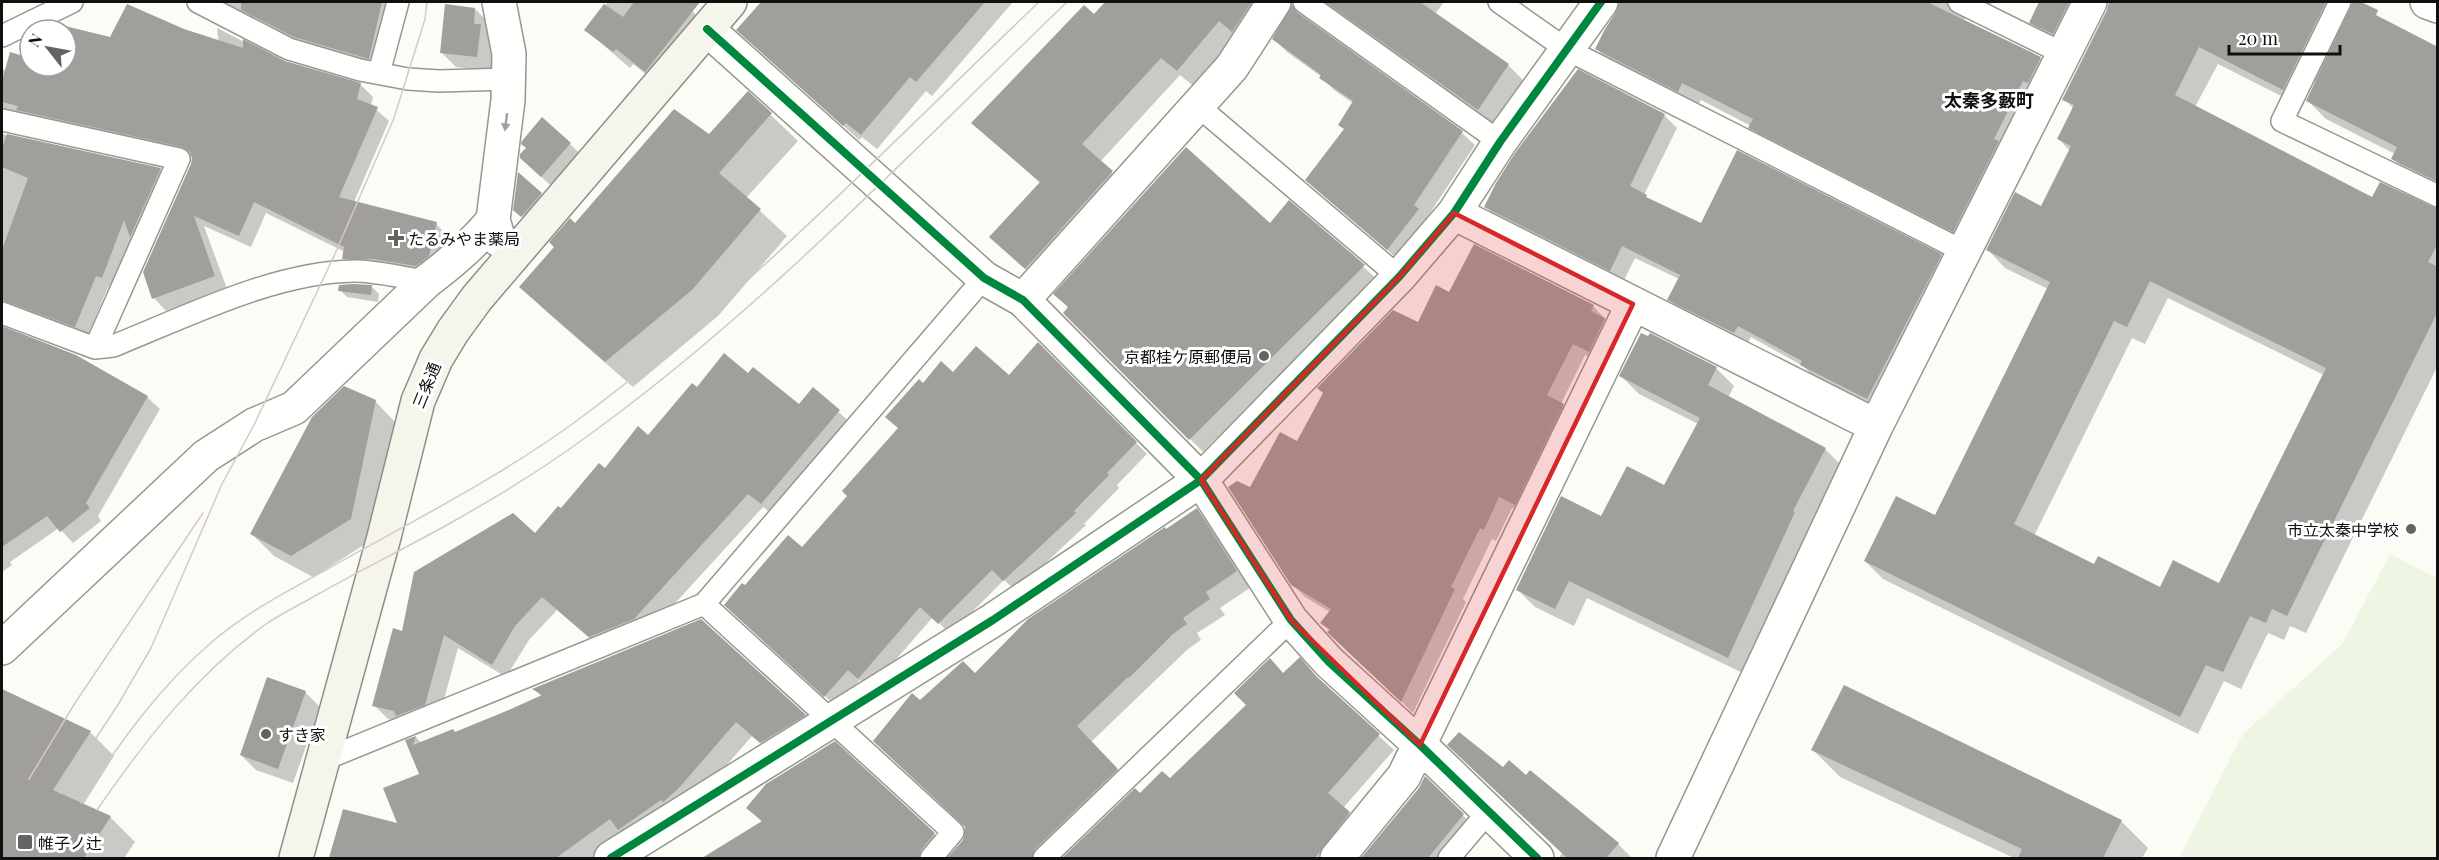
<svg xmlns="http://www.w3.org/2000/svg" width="2439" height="860" viewBox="0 0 2439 860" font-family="'Playfair Display','Noto Sans JP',serif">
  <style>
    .pitch { fill: #eef5e2 }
    .shadow { fill: #0003; fill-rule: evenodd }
    .building { fill: #a09f9c; fill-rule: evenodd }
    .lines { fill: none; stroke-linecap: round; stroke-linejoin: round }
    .service-casing { stroke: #969694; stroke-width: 24 }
    .minor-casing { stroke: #969694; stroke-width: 36 }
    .secondary-casing { stroke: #8d8d8b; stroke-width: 36 }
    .service { stroke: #fffffe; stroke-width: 21 }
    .minor { stroke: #fffffe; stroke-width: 33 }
    .secondary { stroke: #f5f5ec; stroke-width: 33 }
    .tram { stroke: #d7c7c7; stroke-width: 1.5 }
    .cycleway-casing { stroke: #fff; stroke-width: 11 }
    .cycleway { stroke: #00873e; stroke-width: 8 }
    .oneway { fill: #9f9f9f }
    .marked { fill: #d62828; fill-opacity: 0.2; stroke: #d62828; stroke-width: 4.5; stroke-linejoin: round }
    .poi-dot { fill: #636361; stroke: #fff; stroke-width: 2 }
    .labels { text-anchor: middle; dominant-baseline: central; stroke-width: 6; stroke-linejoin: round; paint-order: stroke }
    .poi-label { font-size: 16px; fill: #101010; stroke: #fff; text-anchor: start }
    .street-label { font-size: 16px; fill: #101010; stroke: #fff }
    .neighbourhood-label { font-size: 18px; font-weight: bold; fill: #101010; stroke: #fff }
  </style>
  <rect width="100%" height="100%" fill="#fcfcf7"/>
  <path class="pitch" d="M2390,554L2437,578V858H2179L2243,734L2343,643Z"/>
  <path class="shadow" d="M220,2H391L377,66L304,45Z
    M608,2H694L689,8L709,28L662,87L633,64L630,68L586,30Z
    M763,2H1013L932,96L926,91L877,149L862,137L859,140L739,30Z
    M1107,2H1289L1196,88L1180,75L1100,162L1130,190L1044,286L991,237L1040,183L973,123L1094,16Z
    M1296,2H1444L1435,14L1508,65L1526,83L1496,127Z
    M1621,2H1863L1871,6L1873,2H1992L1988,10L1969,9L1964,21L2040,58L2058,76L1971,248L1768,145L1751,126L1701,100L1696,108L1614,67L1597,49L1621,5Z
    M2041,2H2105L2071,51L2049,40L2031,22Z
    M2110,2H2337L2349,14L2438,49V190L2411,177L2393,159L2395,154L2326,119L2308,101L2316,83L2313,82L2301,106L2218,64L2195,107L2373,199L2438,209V365L2306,633L2290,626L2284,640L2268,633L2241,689L2224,681L2198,734L1883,579L1865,561L1936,517L2048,289L2005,268L1988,250L2042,208L2070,151L2059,139L2074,109L2064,99L2108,11ZM2168,298L2324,375L2220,585L2161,589L2094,566L2034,536L2132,338L2145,344Z
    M475,9L490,24L495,41L492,71L456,67L441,52Z
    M1304,19L1462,133L1475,145L1426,219L1431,223L1401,262L1307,180L1345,130L1354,104L1334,90L1322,77L1287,52L1274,39Z
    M57,25L111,39L219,45L217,28L285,63L361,85L373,97L371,105L389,121L354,202L436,224L448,236L441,268L356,271L344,259L345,252L266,213L251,247L204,226L227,289L166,311L154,298L193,158L18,119L4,124L2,134L160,169L172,182L114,289L108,287L87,338L6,315L2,326V69L6,70L30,59V66H66V30H50Z
    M748,93L798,141L746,198L787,236L718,316L633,387L548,313L521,287L575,225L709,136Z
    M1664,115L1677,128L1644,195L1651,201L1701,225L1941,256L1953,268L1880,410L1814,377L1803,366L1751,337L1747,345L1682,312L1669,299L1679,279L1635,258L1623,282L1498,219L1486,207Z
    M570,144L585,158L557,191L537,173Z
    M519,175L548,201L529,223L515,209Z
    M1289,202L1377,279L1203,452L1065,313L1270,225Z
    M372,287L379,294L378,302L347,297L340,290Z
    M1450,294L1593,306L1617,331L1601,363L1585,355L1561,404L1575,417L1527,516L1512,508L1496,541L1492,539L1463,599L1466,602L1413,713L1322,623L1330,612L1305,597L1292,584L1251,489Z
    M2,328L75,356L147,397L160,409L98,516L101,521L73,543L59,528L10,562L12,565L2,572Z
    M1038,344L1147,454L1117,485L1119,488L1084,524L1086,525L1016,591L1004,580L950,634L933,617L870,689L860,680L837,707L738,617L745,587L802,549L848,496L900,429L923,385L953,374L1009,377Z
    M1716,368L1734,386L1728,398L1825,449L1843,467L1747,675L1587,598L1574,626L1535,607L1517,589L1601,518L1665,487L1698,424L1639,394L1621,376Z
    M749,375L799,407L813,389L853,425L776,517L763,507L648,633L604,651L557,610L529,640L506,677L458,648L439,718L406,724L388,719L374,705L403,633L535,535L605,470L649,437L697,389Z
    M375,401L396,423L372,540L313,577L274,556L252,534Z
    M1197,510L1212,525L1251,587L1220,608L1225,615L1197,633L1201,640L1188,649L1091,742L1132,785L1056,858H948L964,841L966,828L920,702L975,675Z
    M1283,674L1324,685L1394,750L1343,808L1365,828L1340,858H1064L1135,790L1140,795L1170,780Z
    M535,690L805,716L819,730L777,757L752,736L693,804L625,834L592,858H329L344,810L399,825L421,775L407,741L416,737L422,744L456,734L542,697Z
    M2,691L90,732L114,756L83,805L110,817L135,842L124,858H2Z
    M305,692L320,707L293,783L256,770L241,755Z
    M834,743L950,849L943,858H705L762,822L748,808Z
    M1813,750L2121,821L2148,848L2142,858H2014L1840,777Z
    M1465,761L1503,770L1618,844L1632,858H1559L1562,853Z
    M1425,778L1478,830L1455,858H1363L1420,789Z"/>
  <path class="building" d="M241,2H382L369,59L294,37L241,10Z
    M634,2H700L645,72L616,49L613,52L584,30L604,4L623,17Z
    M761,2H985L916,82L910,77L861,135L846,123L843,126L736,30Z
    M1105,2H1252L1232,32L1219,21L1177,71L1161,58L1082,144L1113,171L1025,269L989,237L1040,182L971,123L1084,5L1094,14Z
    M1325,2H1420L1509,64L1478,110Z
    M1619,2H1927L2041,57L2028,83L2023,81L1994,139L1999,141L1953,232L1748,128L1753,119L1682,83L1678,92L1595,49L1605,29L1616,12Z
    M2039,2H2069L2053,34L2029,23Z
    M2109,2H2326L2283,90L2199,47L2175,95L2372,197L2380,182L2438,209V243L2428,262L2438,267V311L2287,616L2272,609L2266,623L2250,616L2223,672L2206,665L2180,717L1864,561L1896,496L1935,515L2050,282L1986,250L2015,192L2041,206L2071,146L2057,139L2074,105L2062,100L2107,10ZM2150,281L2326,368L2219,583L2173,560L2160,587L2098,556L2094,564L2014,524L2114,321L2127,327Z
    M2353,2H2361L2378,10L2376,15L2438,47V182L2391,159L2397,147L2306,101Z
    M127,4L184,29L243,48V39L285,61L361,83L357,99L378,107L339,197L437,222L429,256L416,266L373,259H342L344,247L254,202L239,236L194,216L215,276L152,299L143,272L191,164L192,157L189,151L182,147L16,110L18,106L2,102V81L10,52L30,58V66H66V30H49L50,27L57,24L110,37Z
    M445,4L475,8L474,24H481L477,57L440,53Z
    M1292,5L1297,12L1463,131L1414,205L1419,209L1387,250L1305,180L1344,129L1338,125L1353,101L1319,78L1321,75L1272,39Z
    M1578,69L1665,114L1630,186L1647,195L1646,197L1701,223L1737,150L1942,254L1867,399L1800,365L1802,361L1738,326L1734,333L1667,300L1680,275L1622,246L1610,271L1484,207L1496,183L1515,153Z
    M748,91L772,113L719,173L761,209L692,290L605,362L519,287L554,247L549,242L570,218L575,223L674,109L709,134Z
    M542,117L571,143L541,177L520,158V154L526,148L521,144L522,141Z
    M7,134L161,168L130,237L124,220L102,278L96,276L75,327L2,300V250L28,178L2,167V148Z
    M1186,147L1270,223L1289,200L1365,265L1189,440L1063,313L1068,307L1053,294Z
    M518,172L542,193L521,217L513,210Z
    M1474,244L1594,305L1591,311L1605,318L1589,352L1573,344L1547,395L1564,404L1515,505L1499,497L1484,530L1480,528L1451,587L1455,589L1401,702L1327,632L1330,630L1320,623L1331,609L1291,585L1228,487L1237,481L1250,487L1280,432L1297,441L1323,393L1317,388L1393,310L1418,322L1436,285L1449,292Z
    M354,284L372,285L371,295L338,291L339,285Z
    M2,326L76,355L148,396L86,503L90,508L60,532L47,516L2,547Z
    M1641,333L1648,336L1650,333L1717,367L1708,385L1826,448L1793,511L1795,512L1728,658L1569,581L1555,609L1516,590L1561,496L1601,516L1627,466L1664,485L1700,418L1619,376Z
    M1038,342L1137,442L1107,473L1109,475L1074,511L1076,513L1003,581L992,570L938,624L920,607L858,679L848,670L824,697L724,605L742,583L745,585L788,535L802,547L847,496L842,491L898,428L885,417L919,379L923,383L941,361L953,372L976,346L1009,375Z
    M724,353L748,373L753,367L799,404L813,387L840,410L761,504L748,494L634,619L589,637L542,597L515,626L492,665L444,635L425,705L396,716L394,711L372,706L393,628L402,631L414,572L513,513L535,533L558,506L561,508L599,463L605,468L638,426L648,435L692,383L697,387Z
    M344,386L376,400L351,519L291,556L250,534L312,417Z
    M1197,508L1237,571L1206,592L1210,599L1183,618L1187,624L1173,634L1129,678L1128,677L1077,726L1118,769L1035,849L1032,858H947L963,840L965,827L873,741L912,693L920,700L963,661L975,673L1028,619L1165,527L1166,529Z
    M701,619L806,715L760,743L736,722L678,789L663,802L661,800L618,830L610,819L556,858H329L343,809L397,823L383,788L419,774L405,740L416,736L413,745L453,729L455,732L511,709L542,695L532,689Z
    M1300,657L1316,676L1380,734L1328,793L1350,812L1315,858H1062L1135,788L1140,793L1162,771L1170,778L1246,705L1234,693L1270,658L1283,673Z
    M267,677L306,691L278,769L240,755Z
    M1844,685L2122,820L2103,858H2018L2022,849L1811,750Z
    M2,689L91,731L53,790L111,816L84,858H2Z
    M1459,732L1503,767L1509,760L1526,775L1530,770L1619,843L1606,858H1567L1447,745Z
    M835,741L935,833L921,850L919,858H702L762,821L746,808L766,784Z
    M1425,776L1464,814L1428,858H1361L1419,788Z"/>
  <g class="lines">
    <g class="service-casing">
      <path id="service" d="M198,2L289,49L360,70L408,79L439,81L509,79
        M1304,2L1500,142
        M1499,2L1566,49L1965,252
        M1959,2L2064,54
        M2340,2L2282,121L2438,196
        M2,36L72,2
        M379,73L398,2
        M1198,106L1399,277
        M2,120L179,159L95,348
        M2,313L95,348L113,346C186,317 274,272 354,271C378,271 403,278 427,281
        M704,604L953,832L931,858
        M323,760L704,604L984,278
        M1044,858L1291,620
        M1449,858L1488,812"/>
    </g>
    <g class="minor-casing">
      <path id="minor" d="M499,2L509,54L508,100L493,220L499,240
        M2427,2L2438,6
        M707,29L984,278L1023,300L1201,480L1291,620L1329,662L1420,745L1537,858
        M1454,213L1876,426
        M1023,300L1232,67L1274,2
        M2,648L206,456L254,425L294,408L427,281C451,263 474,244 493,220
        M611,858L993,620L1201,480L1399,277L1454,213L1500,142L1601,2
        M1337,858L1404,776L1633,304
        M1673,858L1876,426L2090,2"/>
    </g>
    <g class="secondary-casing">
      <path id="secondary" d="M296,858L384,537L418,401L436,359L453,331L477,298L730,2"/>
    </g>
    <use href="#service" class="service"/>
    <use href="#minor" class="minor"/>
    <use href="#secondary" class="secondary"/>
    <path class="tram" d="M29,779L75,703L203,513
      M60,793L119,703L151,648L222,484L254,425L334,256L394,118L425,19L427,2
      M81,803C118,744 160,686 213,641C248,611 290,590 331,567C413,521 498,478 575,422C743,298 888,146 1039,2
      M97,810C146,739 198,672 269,622C283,613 299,605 313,597C360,570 408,547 454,521C500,495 546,467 589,435C762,310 913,150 1067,2"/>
    <g class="cycleway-casing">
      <path id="cycleway" d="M707,29L984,278L1023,300L1201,480L1291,620L1329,662L1420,745L1537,858
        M611,858L993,620L1201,480L1399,277L1454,213L1500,142L1601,2"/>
    </g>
    <use href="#cycleway" class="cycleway"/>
  </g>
  <defs><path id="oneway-solid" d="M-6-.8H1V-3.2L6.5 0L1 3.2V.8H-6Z" transform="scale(1.5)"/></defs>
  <use class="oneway" href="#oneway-solid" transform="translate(506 122) rotate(97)"/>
  <path class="marked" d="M1454,213L1633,304L1420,745L1291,620L1201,480L1399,277Z"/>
  <g class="poi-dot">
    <path d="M393 229h6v6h6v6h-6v6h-6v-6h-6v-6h6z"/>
    <circle cx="1264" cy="356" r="6"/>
    <circle cx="2411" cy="529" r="6"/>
    <circle cx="266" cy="734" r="6"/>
    <rect x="17" y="834" width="16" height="16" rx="3"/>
  </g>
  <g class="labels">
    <g class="poi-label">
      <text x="408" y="238">たるみやま薬局</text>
      <text x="1252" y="356" text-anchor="end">京都桂ケ原郵便局</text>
      <text x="2399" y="529" text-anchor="end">市立太秦中学校</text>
      <text x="278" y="734">すき家</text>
      <text x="38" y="842">帷子ノ辻</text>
    </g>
    <g class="street-label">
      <text transform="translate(426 385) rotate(-68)">三条通</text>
    </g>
    <g class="neighbourhood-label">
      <text x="1989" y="100">太秦多藪町</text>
    </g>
  </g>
  <rect width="2439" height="860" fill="none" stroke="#101010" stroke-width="6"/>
  <g transform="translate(48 48) rotate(301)"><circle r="28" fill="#ffffff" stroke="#9f9f9f" stroke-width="1.5"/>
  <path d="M0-4.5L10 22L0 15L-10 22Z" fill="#636361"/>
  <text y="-9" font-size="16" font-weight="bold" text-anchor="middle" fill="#101010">N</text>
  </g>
  <path d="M2229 45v9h111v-9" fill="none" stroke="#101010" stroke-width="3"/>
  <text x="2238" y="45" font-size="18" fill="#101010" stroke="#ffffff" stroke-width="4.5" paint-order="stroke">20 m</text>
</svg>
